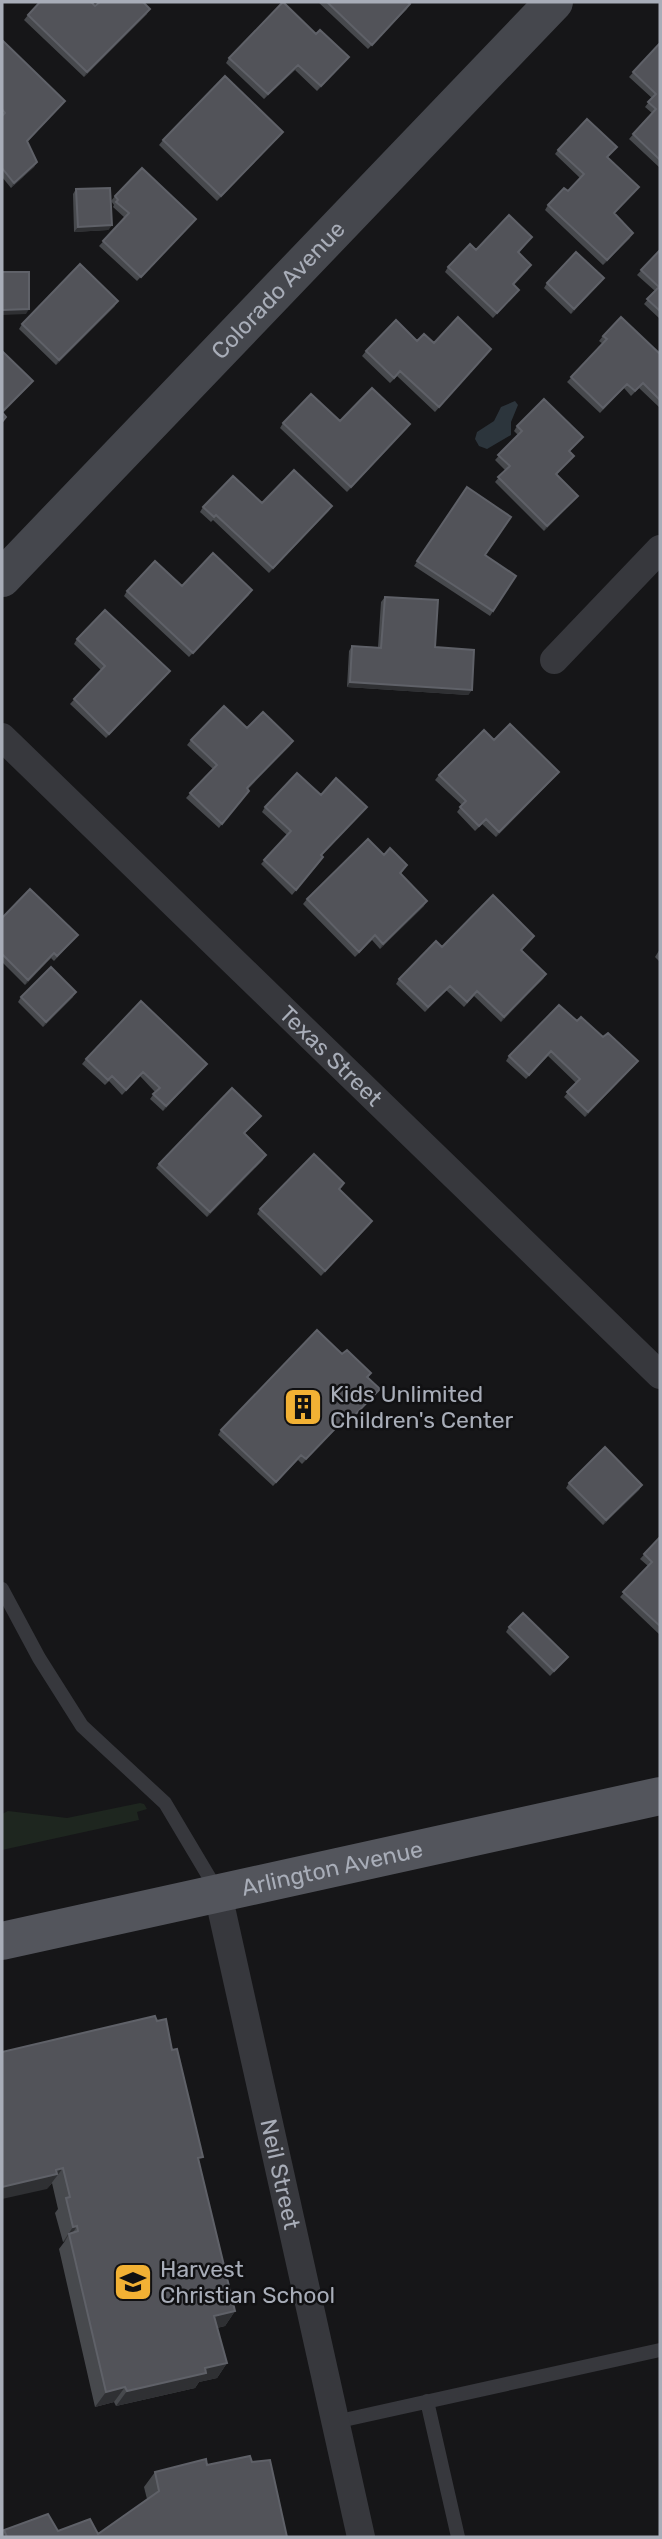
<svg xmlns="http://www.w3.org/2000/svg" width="662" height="2539" viewBox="0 0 662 2539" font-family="Rubik,sans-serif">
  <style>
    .green { fill: #1e261f }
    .water { fill: #2c353c }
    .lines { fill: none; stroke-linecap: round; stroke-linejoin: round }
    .lane { stroke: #37383d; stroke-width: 14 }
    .street { stroke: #37383d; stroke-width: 28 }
    .secondary { stroke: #45474d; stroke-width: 38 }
    .primary { stroke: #53555c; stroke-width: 38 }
    .wall { fill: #47494d }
    .shaded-wall { fill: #2f3033 }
    .building { fill: #525359; stroke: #5f6168; stroke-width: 2 }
    .labels { text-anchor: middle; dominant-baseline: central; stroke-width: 5; stroke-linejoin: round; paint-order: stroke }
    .street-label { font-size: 23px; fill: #a8adb8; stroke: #111113 }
    .poi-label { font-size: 23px; fill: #a8adb8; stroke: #111113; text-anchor: start }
  </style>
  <rect width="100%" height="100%" fill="#161618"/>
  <path class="green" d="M140,1803L144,1804L147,1809L137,1812L139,1820L2,1850V1814L8,1811L67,1818Z"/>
  <path class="water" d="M515,401L518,405L511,422V435L487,449L479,446L475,439L477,432L494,421L501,407Z"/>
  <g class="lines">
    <path class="lane" d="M2,1589L39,1658L82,1726L165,1803L218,1892
      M427,2401L458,2537
      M335,2422L660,2350"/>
    <g class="street">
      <path d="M554,660L660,549"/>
      <path id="s1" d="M2,737L660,1375"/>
      <path id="s2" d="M218,1894L361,2537"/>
    </g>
    <path class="secondary" id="s3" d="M2,578L554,2"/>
    <path class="primary" id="s4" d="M2,1941L660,1796"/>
  </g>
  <path class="wall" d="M318,2H407V9L368,49Z
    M95,6L147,14L84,77L24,20L28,15Z
    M316,34L349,57L317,91L295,70L264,99L226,63L229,58Z
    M2,40L65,101L27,142L37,162L34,167L11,188L2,177Z
    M660,43V168L629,139L652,113L645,107L652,98L629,77Z
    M279,137L217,201L159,145L163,140Z
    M617,147L607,158L635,192L614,214L630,238L603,265L545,210L548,205L568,191L580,178L555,154L558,150Z
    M76,189L112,225L108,230L74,232L73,194Z
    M115,196L196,219L137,281L99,246L125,218L113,207L114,205L111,201Z
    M532,237L519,253L528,270L514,285L519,290L493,318L445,272L448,267L476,250Z
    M660,250V319L644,304L655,291L637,275Z
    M604,278L571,314L544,288L547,283Z
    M115,306L56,365L19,329L22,324Z
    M603,336L660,354V408L639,388L631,396L624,388L600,413L567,382L603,344L599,341Z
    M417,341L434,343L491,349L435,412L397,376L390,383L362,356L366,351Z
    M340,421L410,424L347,492L280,428L283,423Z
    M517,426L583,437L569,452L574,456L557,474L574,500L544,531L495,482L505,470L495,460L518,435L514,431Z
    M467,487L485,555L516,576L490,616L414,566Z
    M262,503L332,506L269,573L213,520L211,522L200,512L203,507Z
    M182,586L249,595L189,657L124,596L127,591Z
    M385,597L435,647L472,690L468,695L347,687L349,651L352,646L378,647L381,602Z
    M77,639L166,676L106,738L70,704L101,670L74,644Z
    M247,728L293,741L248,789L219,828L186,798L213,769L187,745L191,740Z
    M494,740L559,772L556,776L496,837L482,824L475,831L457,812L462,805L435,780L439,775Z
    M321,795L367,807L322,855L320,862L292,895L261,864L287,835L262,812L265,807Z
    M407,865L401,874L424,906L380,949L372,940L355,957L303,904L307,899Z
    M2,918L78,935L54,961L51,958L25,985L2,962Z
    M534,936L521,950L546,974L543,979L501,1022L474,996L464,1007L446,990L425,1012L396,984L399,979L442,947Z
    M660,949V962L655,957Z
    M21,997H73L43,1027L18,1002Z
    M577,1021L634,1066L585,1117L564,1097L576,1083L548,1056L526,1079L506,1061L509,1056Z
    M86,1059L207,1064L163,1111L150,1099L155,1092L140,1076L122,1095L109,1081L105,1085L82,1064Z
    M258,1120L244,1134L263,1160L207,1217L156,1168L159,1164Z
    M339,1189L372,1221L321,1276L257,1214L260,1209Z
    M342,1354L371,1373L368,1378L380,1389L347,1424L344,1421L302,1464L298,1460L273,1486L218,1435L221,1430Z
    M569,1483L642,1485L639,1490L603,1525L566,1488Z
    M660,1537V1635L620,1597L648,1566L640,1559Z
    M509,1627L568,1657L550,1676L506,1632Z
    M157,2021L172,2050L235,2311L225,2326L217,2328L227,2363L217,2378L199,2382L195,2388L116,2406L114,2402L95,2407L59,2249L65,2241L63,2242L55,2213L58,2209L52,2183L47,2189Z
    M252,2462L287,2537H2V2533L4,2530L58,2531L98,2534L147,2499L144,2487L155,2472L207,2465Z"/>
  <path class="shaded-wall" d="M410,4L407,9L368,49L372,45Z
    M150,9L147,14L84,77L87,72Z
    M349,57L345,62L317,91L321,86Z
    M298,65L295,70L264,99L268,94Z
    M65,101L61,106L23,146L27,141Z
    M283,132L279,137L217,201L221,196Z
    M37,162L34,167L11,188L14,183Z
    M112,225L108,230L74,232L78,227Z
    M633,233L630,238L603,265L607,260Z
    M604,278L600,283L571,314L574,309Z
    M118,301L115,306L56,365L59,360Z
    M29,309L26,314L2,315V310Z
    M33,381L29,386L2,414V412Z
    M410,424L407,429L347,492L351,487Z
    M578,496L574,500L544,531L547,526Z
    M332,506L329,511L269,573L273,568Z
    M252,590L249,595L189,657L193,653Z
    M170,671L166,676L106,738L109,734Z
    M350,682L472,690L468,695L347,687Z
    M293,741L290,746L244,793L247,788Z
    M559,772L556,776L496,837L499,832Z
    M367,807L363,812L317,860L321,855Z
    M427,901L424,906L380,949L383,944Z
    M54,953L51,958L25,985L28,980Z
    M546,974L543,979L501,1022L504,1017Z
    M76,992L73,997L43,1027L46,1022Z
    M638,1061L634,1066L585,1117L588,1112Z
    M207,1064L203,1069L163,1111L166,1106Z
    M266,1155L263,1160L207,1217L210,1212Z
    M372,1221L369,1226L321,1276L325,1271Z
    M380,1389L376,1394L347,1424L351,1419Z
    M347,1416L344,1421L302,1464L306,1459Z
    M642,1485L639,1490L603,1525L606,1520Z
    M63,2168L47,2189L2,2199V2187Z
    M77,2226L70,2237L69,2234L65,2241L63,2242L73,2227Z
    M235,2311L225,2326L204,2331L214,2316Z
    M227,2363L217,2378L199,2382L195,2388L116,2406L127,2391L205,2368Z
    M125,2387L114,2402L95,2407L106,2392Z"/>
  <path class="building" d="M40,2H91L95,6L100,2H143L150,9L87,72L28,15Z
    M283,2L316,34L320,30L349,57L321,86L298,65L268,94L229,58Z
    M327,2H407L410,4L372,45Z
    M2,40L65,101L27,141L37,162L14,183L2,168V116L5,113L2,109Z
    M660,43V160L633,134L656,109L648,102L656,94L633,72Z
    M225,76L283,132L221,196L163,140Z
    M587,119L617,147L607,157L639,187L614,213L633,233L607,260L548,205L564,188L568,191L584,174L558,150Z
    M142,168L196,219L141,277L103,241L129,213L116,202L118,200L115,196Z
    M110,188L112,225L78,227L76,189Z
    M509,215L532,237L518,252L531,265L513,284L519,290L497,313L448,267L470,244L476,250Z
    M660,250V311L647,299L659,287L641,270Z
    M576,252L604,278L574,309L547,283Z
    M80,264L118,301L59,360L22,324Z
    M2,272H29V309L2,310Z
    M458,317L491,349L439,407L400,371L394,378L366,351L396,320L417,341L424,334L434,343Z
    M621,317L660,354V400L643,383L635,391L627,384L603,408L571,377L607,339L603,336Z
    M2,351L33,381L2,412Z
    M372,388L410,424L351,487L283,423L311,394L340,421Z
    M544,399L583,437L569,451L574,456L556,474L578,496L547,526L498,477L510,466L498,455L522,431L517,426Z
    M2,412L6,417L2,422Z
    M294,470L332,506L273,568L216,515L214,517L203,507L233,476L262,503Z
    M467,487L511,517L485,555L516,576L493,611L417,561Z
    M213,553L252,590L193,653L127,591L155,561L182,586Z
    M385,597L438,600L435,647L474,650L472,690L350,682L352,646L381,648Z
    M105,610L170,671L109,734L74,699L105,666L77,639Z
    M224,706L247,728L263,712L293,741L247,788L249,791L222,824L190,793L217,765L191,740Z
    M510,724L559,772L499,832L486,819L479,826L460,807L466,801L439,775L484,730L494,740Z
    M297,773L321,795L336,778L367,807L321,855L323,857L296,890L264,860L291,831L265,807Z
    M368,839L384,855L390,848L407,865L400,873L427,901L383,944L375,935L359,952L307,899Z
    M30,889L78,935L57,956L54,953L28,980L2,954V918Z
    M493,895L534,936L521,950L546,974L504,1017L477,991L467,1002L450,986L428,1007L399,979L436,941L442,947Z
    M51,967L76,992L46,1022L21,997Z
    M141,1001L207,1064L166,1106L153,1094L160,1088L143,1072L126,1090L112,1076L108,1080L86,1059Z
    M559,1005L577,1021L581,1017L603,1037L608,1033L638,1061L588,1112L567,1092L580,1079L551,1051L529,1075L509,1056Z
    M232,1088L261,1116L244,1133L266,1155L210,1212L159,1164Z
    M314,1154L344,1183L339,1189L372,1221L325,1271L260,1209Z
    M317,1330L342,1354L347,1350L371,1373L367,1377L380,1389L351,1419L347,1416L306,1459L301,1455L276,1482L221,1430Z
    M605,1447L642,1485L606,1520L569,1483Z
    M660,1537V1626L623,1592L652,1562L644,1554Z
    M523,1613L568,1657L554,1671L509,1627Z
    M155,2016L157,2021L166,2019L172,2050L177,2049L203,2157L198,2158L235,2311L214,2316L227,2363L205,2368L206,2373L127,2391L125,2387L106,2392L69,2234L78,2231L77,2226L73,2227L66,2198L70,2197L63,2168L56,2170L57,2174L2,2187V2052Z
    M250,2456L252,2462L270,2460L287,2537H7L4,2530L48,2514L58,2531L90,2519L98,2534L159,2491L155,2472L206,2459L207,2465Z"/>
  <defs>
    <g id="building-square" transform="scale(2.0125)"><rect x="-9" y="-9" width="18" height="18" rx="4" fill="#f2b134" stroke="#111113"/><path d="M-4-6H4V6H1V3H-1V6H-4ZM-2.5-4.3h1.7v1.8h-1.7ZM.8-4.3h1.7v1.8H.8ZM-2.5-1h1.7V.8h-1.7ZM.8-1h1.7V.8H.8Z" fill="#111"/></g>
    <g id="school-square" transform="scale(2.0125)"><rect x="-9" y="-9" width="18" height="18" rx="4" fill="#f2b134" stroke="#111113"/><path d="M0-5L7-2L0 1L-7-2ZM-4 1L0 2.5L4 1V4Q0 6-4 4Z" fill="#111"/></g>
  </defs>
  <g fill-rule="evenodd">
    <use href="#building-square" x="303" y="1407"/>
    <use href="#school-square" x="133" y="2282"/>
  </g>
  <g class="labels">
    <g class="street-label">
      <text stroke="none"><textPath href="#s3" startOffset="399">Colorado Avenue</textPath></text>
      <text stroke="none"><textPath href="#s1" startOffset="458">Texas Street</textPath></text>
      <text stroke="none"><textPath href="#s4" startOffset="338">Arlington Avenue</textPath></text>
      <text stroke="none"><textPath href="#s2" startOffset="287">Neil Street</textPath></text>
    </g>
    <g class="poi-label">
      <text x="330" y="1394">Kids Unlimited<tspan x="330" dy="26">Children's Center</tspan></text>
      <text x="160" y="2269">Harvest<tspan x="160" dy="26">Christian School</tspan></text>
    </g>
  </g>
  <rect width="662" height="2539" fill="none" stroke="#a8adb8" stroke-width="7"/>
</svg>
